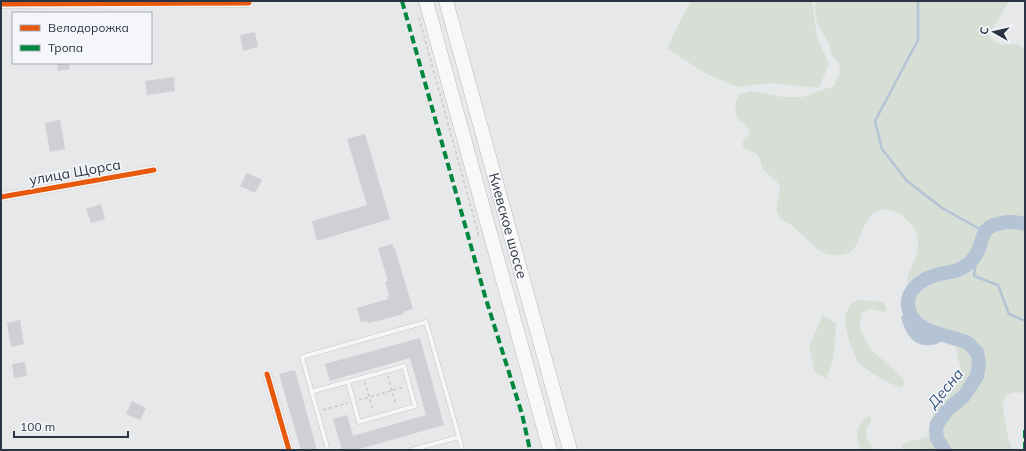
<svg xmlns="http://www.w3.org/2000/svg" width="1026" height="451" viewBox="0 0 1026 451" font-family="Mulish,sans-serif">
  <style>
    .green { fill: #d6ded6 }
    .water { fill: #b4c4d5 }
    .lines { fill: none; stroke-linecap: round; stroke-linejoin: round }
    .stream { stroke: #b4c4d5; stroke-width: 2.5 }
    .river { stroke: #b4c4d5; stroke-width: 14 }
    .building { fill: #ced0d3 }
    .service-casing { stroke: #c4c6c8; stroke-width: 5 }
    .minor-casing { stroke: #c4c6c8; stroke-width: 9 }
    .trunk-casing { stroke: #b8bbbf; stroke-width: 15 }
    .path { stroke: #c5c6ca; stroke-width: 1.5; stroke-dasharray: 3 3; stroke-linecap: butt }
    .service { stroke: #f5f6f7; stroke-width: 4 }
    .minor { stroke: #f5f6f7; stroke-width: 8 }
    .trunk { stroke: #f8f8f8; stroke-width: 14 }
    .quiet { stroke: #00873e; stroke-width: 4; stroke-dasharray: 8 4; stroke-linecap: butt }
    .cycleway-casing { stroke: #f4f6f9; stroke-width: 8 }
    .cycleway { stroke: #e8590c; stroke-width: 5 }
    .labels { text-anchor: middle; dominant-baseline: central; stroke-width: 3.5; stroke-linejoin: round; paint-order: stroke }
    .street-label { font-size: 14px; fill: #2b3445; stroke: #f4f6f9 }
    .water-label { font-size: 15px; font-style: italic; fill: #34527a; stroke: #f4f6f9 }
  </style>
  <rect width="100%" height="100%" fill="#e6e8ea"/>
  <path class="green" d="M691,1H812L817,37L829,64L819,88L769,83L737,87L705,73L668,49L674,33Z
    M818,1H1009L988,36L1001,45L1018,44L1025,50V393C999,389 1002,403 1005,422C1007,432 1009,441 1012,450H901L902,446L907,442L928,437L934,411L948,394L953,381L959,377L961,370L955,345L958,339C941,335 918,331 910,312C907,305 907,298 910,291L907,286C907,280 908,274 911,268C914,261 918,254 918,245C919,234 914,226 906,219C891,205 875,205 865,225C857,239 858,256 836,255C833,254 830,255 827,254C812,249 804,234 791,225C787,222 780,220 778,214C774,206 780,198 780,190C780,180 769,177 764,170C760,165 762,159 757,154C753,151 747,150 743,148V141L748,137L750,131L747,126L737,118C735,109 734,103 739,94L752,91L783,97H802L834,86L839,75L840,69L839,63L831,54L828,41L817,24L815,10V4Z
    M860,300L883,302L887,310L884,312L871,309L862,312L859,327L870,348L905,381L902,388C888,383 873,375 861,365C853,357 845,330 845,318C845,313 849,308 851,304Z
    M823,315L836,324C835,345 835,359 826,379L815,371L809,346Z
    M870,416L871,421L866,428L867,439L872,448L879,450H861C855,436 855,423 870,416Z"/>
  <path class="water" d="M908,309C916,327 927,329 944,335C943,337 943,340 941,341C934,348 918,346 912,339C906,333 903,325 901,317Z"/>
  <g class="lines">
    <path class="stream" d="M918,1V40L875,121L882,149L906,180L942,208L985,232
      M977,253L974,276L998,285L1009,314L1025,321"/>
    <path class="river" d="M944,450L937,438L936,429L937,424L948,409L964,396L977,376L979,362L977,352C972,349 972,345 966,342C946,334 912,333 908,306C906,290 922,279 936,275C945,272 954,273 962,268C968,265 973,260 977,253C981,246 982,231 990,227C1001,221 1014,221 1025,224"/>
  </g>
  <path class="building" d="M255,32L258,47L243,51L240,35Z
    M57,63H69L70,69L58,71Z
    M174,77L175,91L147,95L145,81Z
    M60,120L65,149L50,152L45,123Z
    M365,134L390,219L317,241L312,221L367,205L347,139Z
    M247,173L262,180L255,193L240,186Z
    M101,204L105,219L91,223L86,209Z
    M392,244L394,249H395L413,309L403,312L404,314L389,318L368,323L367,321L361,322L357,308L388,299L387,297L389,296L385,282L388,281L378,248Z
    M20,320L24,344L11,347L7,323Z
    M420,338L444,425L356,450H342L333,419L347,415L353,436L426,415L410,358L330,381L325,364Z
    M25,362L27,376L14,378L12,364Z
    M295,370L317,450H301L279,374Z
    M132,401L146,408L140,420L126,414Z"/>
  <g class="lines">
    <g class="service-casing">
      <path id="service" d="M311,392C342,383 373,375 404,366L415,406L359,422L348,382
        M328,450L302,357L426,322L459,437
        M411,450L459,437L462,450"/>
    </g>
    <g class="minor-casing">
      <path id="minor" d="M1,4L249,3L248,1
        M1,197L154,170
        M267,374L289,450"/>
    </g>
    <g class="trunk-casing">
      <g id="trunk">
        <path d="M426,1L550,450"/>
        <path id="s1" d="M446,1L570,450"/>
      </g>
    </g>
    <path class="path" d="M419,18L479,236
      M388,376L396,405
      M365,382L373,411
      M359,400L404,387
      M323,410L348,403"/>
    <use href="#service" class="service"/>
    <use href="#minor" class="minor"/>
    <use href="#trunk" class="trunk"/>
    <path class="quiet" d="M402,1L485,296L522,414L530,450
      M1025,450V428"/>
    <g class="cycleway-casing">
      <path id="cycleway" d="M1,4L249,3L248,1
        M1,197L154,170
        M267,374L289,450"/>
    </g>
    <use href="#cycleway" class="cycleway"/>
  </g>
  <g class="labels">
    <g class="street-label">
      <text transform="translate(75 172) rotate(-10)">улица Щорса</text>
      <text stroke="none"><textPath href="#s1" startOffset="233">Киевское шоссе</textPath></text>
    </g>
    <g class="water-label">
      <text transform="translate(945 388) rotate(-50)">Десна</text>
    </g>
  </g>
  <rect width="1026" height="451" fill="none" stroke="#2b3445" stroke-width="4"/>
  <rect x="12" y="12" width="140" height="52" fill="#f4f6f9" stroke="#a4a8b1"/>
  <rect x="20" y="25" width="20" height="6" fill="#e8590c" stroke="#a4a8b1"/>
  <text x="48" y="32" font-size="12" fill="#2b3445">Велодорожка</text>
  <rect x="20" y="45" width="20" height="6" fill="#00873e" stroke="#a4a8b1"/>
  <text x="48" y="52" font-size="12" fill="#2b3445">Тропа</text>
  <g transform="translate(994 32) rotate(278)" stroke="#f4f6f9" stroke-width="3" paint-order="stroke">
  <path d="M0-3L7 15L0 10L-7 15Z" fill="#2b3445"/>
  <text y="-6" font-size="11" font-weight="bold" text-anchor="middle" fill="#2b3445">С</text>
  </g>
  <path d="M14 431v6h114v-6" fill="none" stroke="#2b3445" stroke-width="2"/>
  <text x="20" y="431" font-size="12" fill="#2b3445" stroke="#f4f6f9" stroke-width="3" paint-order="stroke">100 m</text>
</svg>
